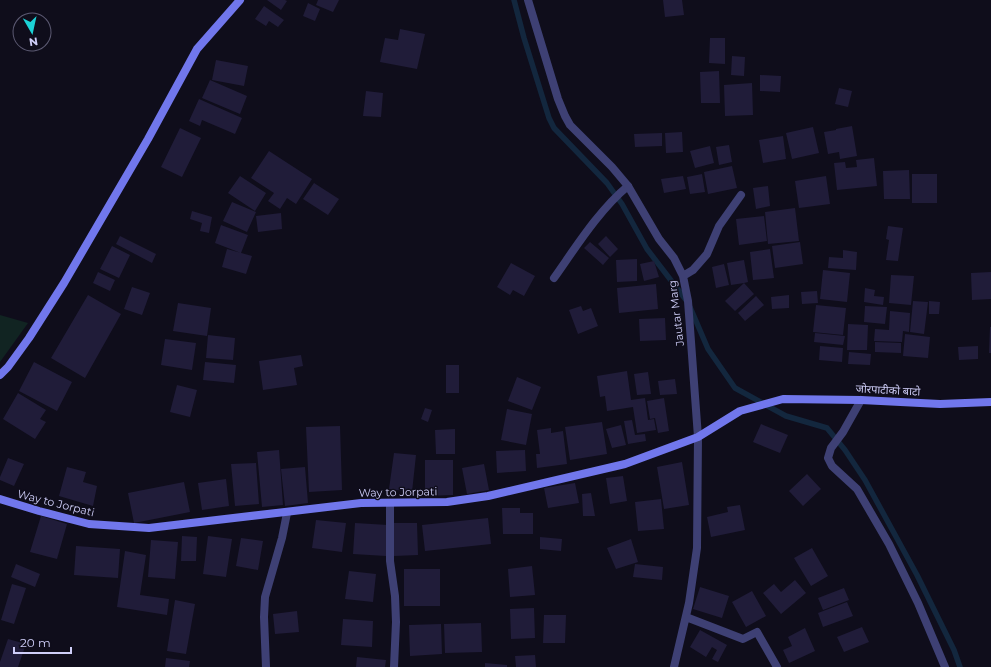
<svg xmlns="http://www.w3.org/2000/svg" width="991" height="667" viewBox="0 0 991 667" font-family="Montserrat,'Noto Sans Devanagari',sans-serif">
  <style>
    .green { fill: #112422 }
    .lines { fill: none; stroke-linecap: round; stroke-linejoin: round }
    .stream { stroke: #13273e; stroke-width: 5.5 }
    .building { fill: #201c39 }
    .lane { stroke: #3e4074; stroke-width: 8 }
    .street { stroke: #3e4074; stroke-width: 8 }
    .secondary { stroke: #7177ec; stroke-width: 8 }
    .labels { text-anchor: middle; dominant-baseline: central; stroke-width: 3; stroke-linejoin: round; paint-order: stroke }
    .street-label { font-size: 11px; fill: #cfcef8; stroke: #0f0d1b }
  </style>
  <rect width="100%" height="100%" fill="#0f0d1b"/>
  <path class="green" d="M0,315L28,323L0,362Z"/>
  <g class="lines">
    <path class="stream" d="M514,0L524,38L549,118L554,128L607,183L622,204L647,249L686,300
      M690,307L708,349L735,388L786,416L827,428L845,450L865,480L917,575L954,650L960,667"/>
  </g>
  <path class="building" d="M267,0H285L287,1L281,10Z
    M318,0H339L333,12L316,5Z
    M663,0H682L684,15L665,17Z
    M308,3L320,9L315,21L303,16Z
    M264,6L284,20L278,27L269,21L266,26L255,19Z
    M400,29L425,34L417,69L380,62L385,38L398,40Z
    M710,38H725V64L709,63Z
    M732,56L745,57L744,76L731,75Z
    M216,60L248,66L244,86L212,80Z
    M719,71L720,103H701L700,72Z
    M760,75L781,76L780,92L760,91Z
    M210,80L247,96L240,114L202,98Z
    M752,83L753,115L725,116L724,85Z
    M839,88L852,91L848,107L835,104Z
    M366,91L383,93L381,117L363,116Z
    M199,99L242,118L235,134L202,120L200,126L189,121Z
    M852,126L857,156L840,159L839,152L828,154L824,132L836,130V129Z
    M813,127L819,153L792,159L786,133Z
    M180,128L201,138L182,177L161,167Z
    M682,132L683,152L666,153L665,133Z
    M662,133V146L635,147L634,134Z
    M783,136L786,159L763,163L759,140Z
    M729,145L732,162L719,165L716,147Z
    M710,146L714,163L695,168L690,151Z
    M269,151L312,179L296,204L287,198L280,209L268,201L274,193L251,178Z
    M874,158L877,186L837,190L834,163L845,162L846,168L857,167L856,160Z
    M732,166L737,188L708,194L704,172Z
    M909,170L910,199H884L883,171Z
    M702,174L705,192L690,194L687,177Z
    M912,174H937V203H912Z
    M240,176L266,193L255,211L228,193Z
    M683,176L686,189L664,193L661,179Z
    M826,176L830,204L799,208L795,181Z
    M314,183L339,199L328,215L303,199Z
    M768,186L770,206L756,209L753,188Z
    M232,202L256,212L247,232L223,221Z
    M795,208L799,241L768,244L765,212Z
    M192,211L212,217L209,233L200,231L202,223L190,219Z
    M281,213L282,229L258,232L256,216Z
    M764,216L767,241L739,245L736,219Z
    M221,225L248,235L241,253L215,243Z
    M888,226L903,228L898,261L886,260L889,240L886,239Z
    M120,236L156,254L152,263L116,244Z
    M606,236L618,249L610,257L598,244Z
    M590,242L609,258L603,265L584,248Z
    M800,242L803,264L775,268L772,246Z
    M112,246L130,255L119,278L100,269Z
    M227,249L252,256L246,274L222,267Z
    M770,249L774,278L753,280L750,252Z
    M843,250L857,252L856,270L828,268L829,257L843,258Z
    M637,259V281L617,282L616,260Z
    M744,260L748,282L744,283L754,294L735,311L725,301L744,283L731,285L727,263Z
    M654,261L659,277L644,281L640,264Z
    M511,263L535,276L524,296L513,290L510,295L497,287Z
    M724,264L729,285L716,288L712,267Z
    M823,270L850,273L847,302L820,299Z
    M98,272L115,280L110,291L93,283Z
    M991,272V299L972,300L971,273Z
    M891,275L914,276L911,305L889,303Z
    M656,284L658,309L619,313L617,288Z
    M132,287L150,293L142,315L124,309Z
    M865,288L875,290L874,296L884,297L883,305L864,302Z
    M817,291L818,303L802,304L801,292Z
    M88,295L121,314L85,378L51,358Z
    M789,295V308L772,309L771,297Z
    M756,296L764,305L745,321L738,313Z
    M913,301L928,302L924,334L910,332Z
    M929,301L940,302L939,314H929Z
    M178,303L211,308L207,336L173,331Z
    M816,305L846,308L843,335L813,332Z
    M581,306L583,311L591,308L598,326L578,334L569,310Z
    M865,306L887,307L885,324L864,322Z
    M890,311L910,313L909,332L903,331L902,342L874,341L875,329L889,330Z
    M665,318L666,340L640,341L639,319Z
    M848,324L868,325L867,350H847Z
    M990,327H991V353H989Z
    M815,333L845,336L843,345L814,342Z
    M905,334L930,337L928,358L903,356Z
    M208,335L235,338L233,360L206,358Z
    M165,339L196,343L192,370L161,365Z
    M875,342L901,343V353L875,352Z
    M820,346L843,348L842,362L819,360Z
    M978,346V359L959,360L958,347Z
    M849,352L871,354L870,365L848,364Z
    M301,355L303,366L294,368L297,385L263,390L259,361Z
    M34,362L72,382L57,411L19,391Z
    M205,362L236,365L234,383L203,380Z
    M446,365H459V393H446Z
    M627,371L631,400L645,398L648,420L654,419L656,430L637,433L633,407L607,411L605,396L600,397L597,376Z
    M648,372L651,394L637,395L634,374Z
    M517,377L541,387L532,410L508,401Z
    M675,379L677,394L660,395L658,381Z
    M177,385L197,390L190,417L170,412Z
    M18,393L46,410L40,419L46,422L35,439L3,419Z
    M664,398L669,431L658,433L655,418L650,419L647,401Z
    M425,408L432,410L428,422L421,419Z
    M507,409L532,414L526,445L501,440Z
    M632,420L635,435L645,434L646,441L628,444L624,421Z
    M602,422L607,454L570,460L565,427Z
    M761,424L788,435L780,453L753,442Z
    M621,425L626,445L612,448L606,429Z
    M340,426L342,490L309,492L306,427Z
    M551,428V433L563,431L567,464L537,468L536,454H540L537,430Z
    M455,429V454H436L435,430Z
    M279,450L283,505L262,507L257,452Z
    M525,450L526,471L497,473L496,451Z
    M394,453L416,455L412,492L389,489Z
    M8,458L24,464L14,486L0,480V477Z
    M425,460H453V495L425,496Z
    M682,462L689,505L664,509L657,467Z
    M256,463L259,504L235,506L231,464Z
    M484,464L489,490L467,494L462,468Z
    M67,467L86,472L83,482L97,486L93,506L59,496Z
    M305,467L308,503L285,506L281,469Z
    M807,474L821,489L803,506L789,491Z
    M623,476L627,501L610,504L606,478Z
    M226,479L229,506L202,510L198,483Z
    M184,482L190,512L134,523L128,493Z
    M575,483L579,503L548,508L544,488Z
    M591,493L595,516H583L582,494Z
    M661,499L664,529L638,531L635,502Z
    M740,505L745,530L711,537L707,517L728,512L727,507Z
    M502,508H520V513H533V534H503Z
    M41,516L67,524L57,559L30,552Z
    M488,518L491,544L425,551L422,525Z
    M316,520L346,523L342,552L312,548Z
    M355,523L388,525L386,556L353,554Z
    M393,523H417L418,555L394,556Z
    M182,536L197,537L196,561H181Z
    M208,536L232,539L226,577L203,574Z
    M540,537L562,539L561,551L540,549Z
    M241,538L263,541L258,570L236,566Z
    M631,539L638,562L616,569L607,548Z
    M151,540L178,542L175,579L148,577Z
    M76,546L120,549L118,578L74,575Z
    M812,548L828,576L811,586L794,558Z
    M125,551L146,555L140,595L169,599L167,615L117,607Z
    M16,564L40,574L35,587L11,577Z
    M635,564L663,567L662,580L633,577Z
    M532,566L535,595L510,597L508,569Z
    M404,569H440V606H404Z
    M349,571L376,574L373,602L345,599Z
    M795,580L806,593L781,614L763,593L774,584L781,592Z
    M12,584L26,588L14,624L1,620Z
    M700,587L729,596L722,618L693,609Z
    M844,588L849,600L823,610L818,598Z
    M752,591L766,616L746,627L732,602Z
    M175,600L195,604L186,654L167,651Z
    M847,602L853,616L823,627L818,613Z
    M534,608L535,638L511,639L510,609Z
    M297,611L299,632L275,634L273,614Z
    M544,615H566L565,643H543Z
    M343,619L373,621L372,647L341,645Z
    M481,623L482,652L445,653L444,624Z
    M441,624L442,654L410,656L409,625Z
    M862,627L869,642L844,652L837,637Z
    M805,628L815,651L789,663L783,650L792,646L788,637Z
    M700,630L727,645L718,662L712,659L717,650L712,647L706,657L690,647Z
    M8,639L26,644L18,667H0V662Z
    M535,655L536,667H516L515,656Z
    M357,657L386,660L385,667H356Z
    M166,658L190,661L189,667H165Z
    M485,663L507,665V667H485Z"/>
  <g class="lines">
    <path class="lane" d="M554,278C576,247 599,210 628,186"/>
    <path class="street" d="M528,0L558,99L565,116L570,125L612,167L628,186L659,239L674,258L683,276L688,301L698,437L697,548L689,603L674,667
      M683,276L693,270L707,254L719,226L741,195
      M861,400L843,432L831,448L828,458L832,466L857,489L889,544L918,603L945,667
      M390,503V561L395,596L396,622L394,667
      M686,617L743,639L757,632L777,667
      M266,667L264,617L265,597L282,538L287,513"/>
    <path class="secondary" d="M0,375L8,367L29,338L64,283L148,139L197,49L240,0
      M0,499L39,511L89,524L149,528L361,503L447,502L488,496L625,464L698,437L740,411L783,399L861,400L940,404L991,402"/>
  </g>
  <g class="labels">
    <g class="street-label">
      <text transform="translate(676 313) rotate(-97)">Jautar Marg</text>
      <text transform="translate(888 390) rotate(3)">जोरपाटीको बाटो</text>
      <text transform="translate(398 492) rotate(-1)">Way to Jorpati</text>
      <text transform="translate(56 503) rotate(14)">Way to Jorpati</text>
    </g>
  </g>
  <g transform="translate(32 32) rotate(171)"><circle r="19" fill="#0f0d1b" stroke="#5c5a73"/>
  <path d="M0-3L7 15L0 10L-7 15Z" fill="#1cd2d6"/>
  <text y="-6" font-size="11" font-weight="bold" text-anchor="middle" fill="#cfcef8">N</text>
  </g>
  <path d="M14 647v6h57v-6" fill="none" stroke="#cfcef8" stroke-width="2"/>
  <text x="20" y="647" font-size="12" fill="#cfcef8" stroke="#0f0d1b" stroke-width="3" paint-order="stroke">20 m</text>
</svg>
